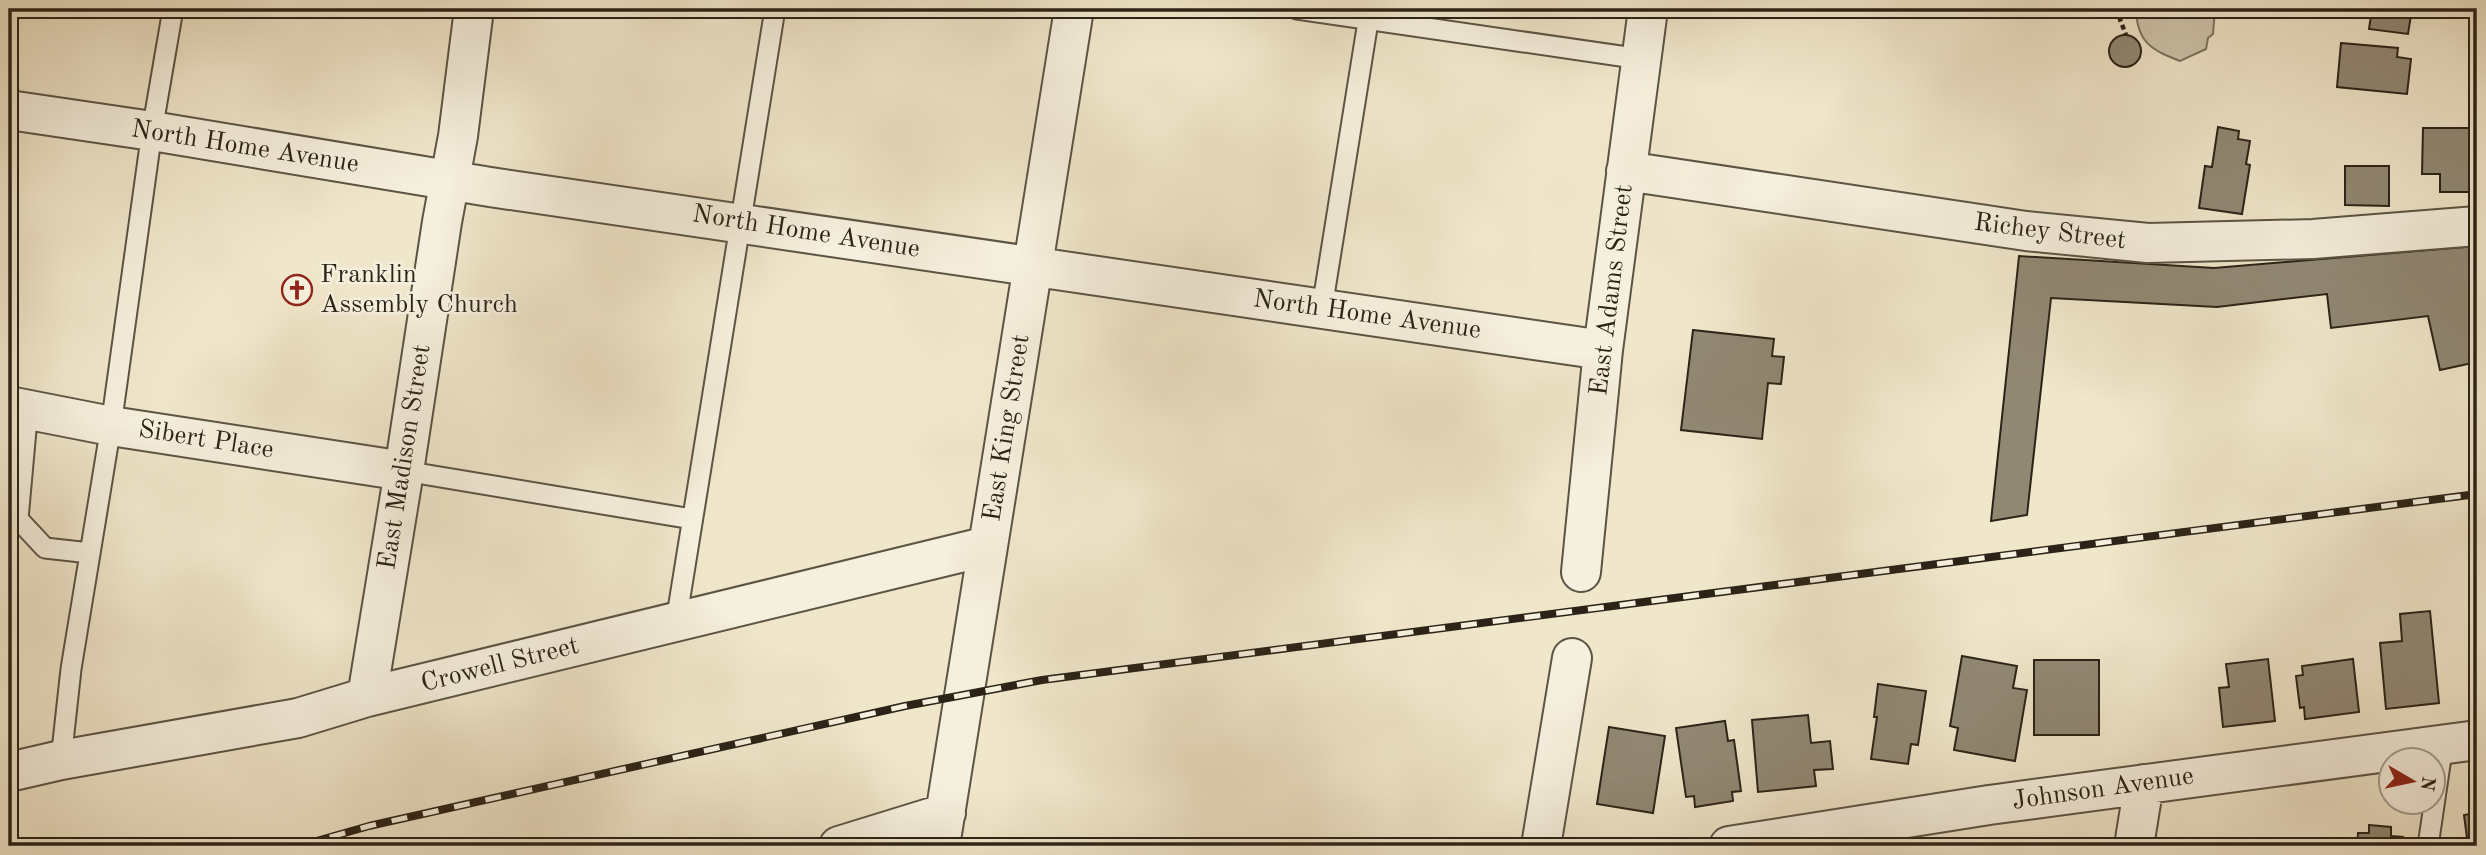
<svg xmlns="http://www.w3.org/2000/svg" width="2486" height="855" viewBox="0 0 2486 855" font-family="'Old Standard TT',serif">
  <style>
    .green { fill: #cfc5ac; stroke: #7d7462; stroke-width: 2 }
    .building { fill: #918874; stroke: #2b2317; stroke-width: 2 }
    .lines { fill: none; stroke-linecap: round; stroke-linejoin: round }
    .lane-casing { stroke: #5c5444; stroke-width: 23 }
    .street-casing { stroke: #5c5444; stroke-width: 42 }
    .path { stroke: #2b2317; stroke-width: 4.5; stroke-dasharray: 5 3.5; stroke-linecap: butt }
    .lane { stroke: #f5efdd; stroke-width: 19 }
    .street { stroke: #f5efdd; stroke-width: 38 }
    .rail-casing { stroke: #2b2317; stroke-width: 8 }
    .rail { stroke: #f5efdd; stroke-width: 5; stroke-dasharray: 16; stroke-linecap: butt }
    .labels { text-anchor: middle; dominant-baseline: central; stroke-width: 5; stroke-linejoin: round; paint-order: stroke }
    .street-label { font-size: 26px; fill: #2b2317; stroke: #f5efdd }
    .poi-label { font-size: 26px; fill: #2b2317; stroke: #f5efdd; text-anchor: start }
  </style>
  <rect width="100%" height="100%" fill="#f0e6ca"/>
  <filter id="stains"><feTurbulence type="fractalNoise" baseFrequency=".00286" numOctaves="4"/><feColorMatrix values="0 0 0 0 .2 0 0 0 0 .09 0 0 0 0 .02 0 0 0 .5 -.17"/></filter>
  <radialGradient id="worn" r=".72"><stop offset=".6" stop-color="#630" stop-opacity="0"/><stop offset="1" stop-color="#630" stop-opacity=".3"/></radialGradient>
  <path class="green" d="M2136,9H2215L2213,34L2208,38L2206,49L2180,61C2152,50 2137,43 2136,9Z"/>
  <path class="building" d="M2307,9H2353L2352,15Z
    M2372,9H2412L2408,34L2369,29Z
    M2109 51a16 16 0 1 1 32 0a16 16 0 1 1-32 0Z
    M2341,43L2398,48L2397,57L2411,59L2407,94L2337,87Z
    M2218,127L2239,131L2238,139L2250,141L2246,164L2250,165L2242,214L2199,208L2205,166L2212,167Z
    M2423,128H2477V192H2440V174H2422Z
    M2345,166H2389V206L2345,205Z
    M2477,246V362L2440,370L2428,316L2331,328L2327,294L2217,307L2051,298L2027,515L1991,521L2019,256L2214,268Z
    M1693,330L1774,339L1772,356L1784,357L1781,384L1768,383L1762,439L1681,430Z
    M2430,611L2439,703L2386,709L2380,643L2402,641L2400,614Z
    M1962,656L2017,666L2013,688L2027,690L2015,761L1954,750L1958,728L1950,726Z
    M2268,659L2275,721L2223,727L2219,688L2229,687L2226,664Z
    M2353,659L2359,712L2305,719L2304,707L2300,708L2296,676L2303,675L2302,666Z
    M2034,660H2099V735H2034Z
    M1878,684L1926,691L1918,745L1911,744L1908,764L1871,759L1877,717H1874Z
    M1808,715L1811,743L1830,741L1833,769L1814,770L1816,786L1758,792L1752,720Z
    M1725,721L1728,741L1734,740L1741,791L1732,792L1733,801L1695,807L1694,796L1686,797L1676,728Z
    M1609,727L1665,736L1653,813L1597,804Z
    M2477,801V846H2468L2464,815L2470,814L2469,802Z
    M2369,825L2391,827V836L2403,837L2402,846H2357L2358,833H2369Z"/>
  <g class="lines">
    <g class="lane-casing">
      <path id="lane" d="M1297,9L1641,59
        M1322,308L1370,9
        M28,408L18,519L45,548L90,553
        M404,471L692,519
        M676,622L775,9
        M61,760L71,669L111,426L152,131L173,9
        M2428,846L2443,744"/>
    </g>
    <g class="street-casing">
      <path id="street" d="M9,110L152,131L490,187L1603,350
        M1626,171L2026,231L2148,243L2313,239L2477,226
        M9,406L111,426L404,471
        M1581,572L1603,350L1648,9
        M367,697L404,471L442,222L458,136L474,9
        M9,772L61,760L298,718L367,697L988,546
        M839,846L946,813
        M940,846L1074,9
        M1541,846L1572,658
        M1729,846L1989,805L2477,740
        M2134,846L2144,784"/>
    </g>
    <path class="path" d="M2116,9L2126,35"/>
    <use href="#lane" class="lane"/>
    <use href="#street" class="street"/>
    <g class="rail-casing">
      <path id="rail" d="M299,846L369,826L905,706L1042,680L2477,494"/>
    </g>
    <use href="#rail" class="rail"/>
  </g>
  <defs>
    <g id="church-ring" transform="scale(1.575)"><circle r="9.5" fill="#f5efdd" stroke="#8f2418" stroke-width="1.5"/><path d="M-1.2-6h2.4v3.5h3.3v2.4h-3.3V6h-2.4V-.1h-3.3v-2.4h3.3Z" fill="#8f2418"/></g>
  </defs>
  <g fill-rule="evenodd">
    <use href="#church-ring" x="297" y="290"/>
  </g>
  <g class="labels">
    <g class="street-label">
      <text transform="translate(245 147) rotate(9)">North Home Avenue</text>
      <text transform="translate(806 232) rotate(9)">North Home Avenue</text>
      <text transform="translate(2050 232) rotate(7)">Richey Street</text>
      <text transform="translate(1612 290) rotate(-83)">East Adams Street</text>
      <text transform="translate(1367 315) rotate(8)">North Home Avenue</text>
      <text transform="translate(1007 428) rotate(-81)">East King Street</text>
      <text transform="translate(206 440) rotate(9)">Sibert Place</text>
      <text transform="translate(405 457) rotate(-81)">East Madison Street</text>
      <text transform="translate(500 665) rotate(-14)">Crowell Street</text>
      <text transform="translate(2103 789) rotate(-8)">Johnson Avenue</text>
    </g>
    <g class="poi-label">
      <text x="320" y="275">Franklin<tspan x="320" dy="30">Assembly Church</tspan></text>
    </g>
  </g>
  <rect width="2486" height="855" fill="none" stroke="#f0e6ca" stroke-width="35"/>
  <rect x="10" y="10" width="2465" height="834" fill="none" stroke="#2b2317" stroke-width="3.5"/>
  <rect x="18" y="18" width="2451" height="820" fill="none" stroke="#2b2317" stroke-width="2"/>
  <g transform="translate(2412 781) rotate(99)"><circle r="33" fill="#f5efdd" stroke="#a49d8e" stroke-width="2"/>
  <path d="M0-5L12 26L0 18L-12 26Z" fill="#8f2418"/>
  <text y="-10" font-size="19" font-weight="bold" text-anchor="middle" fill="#2b2317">N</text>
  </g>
  <rect width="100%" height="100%" filter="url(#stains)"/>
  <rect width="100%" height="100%" fill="url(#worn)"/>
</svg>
